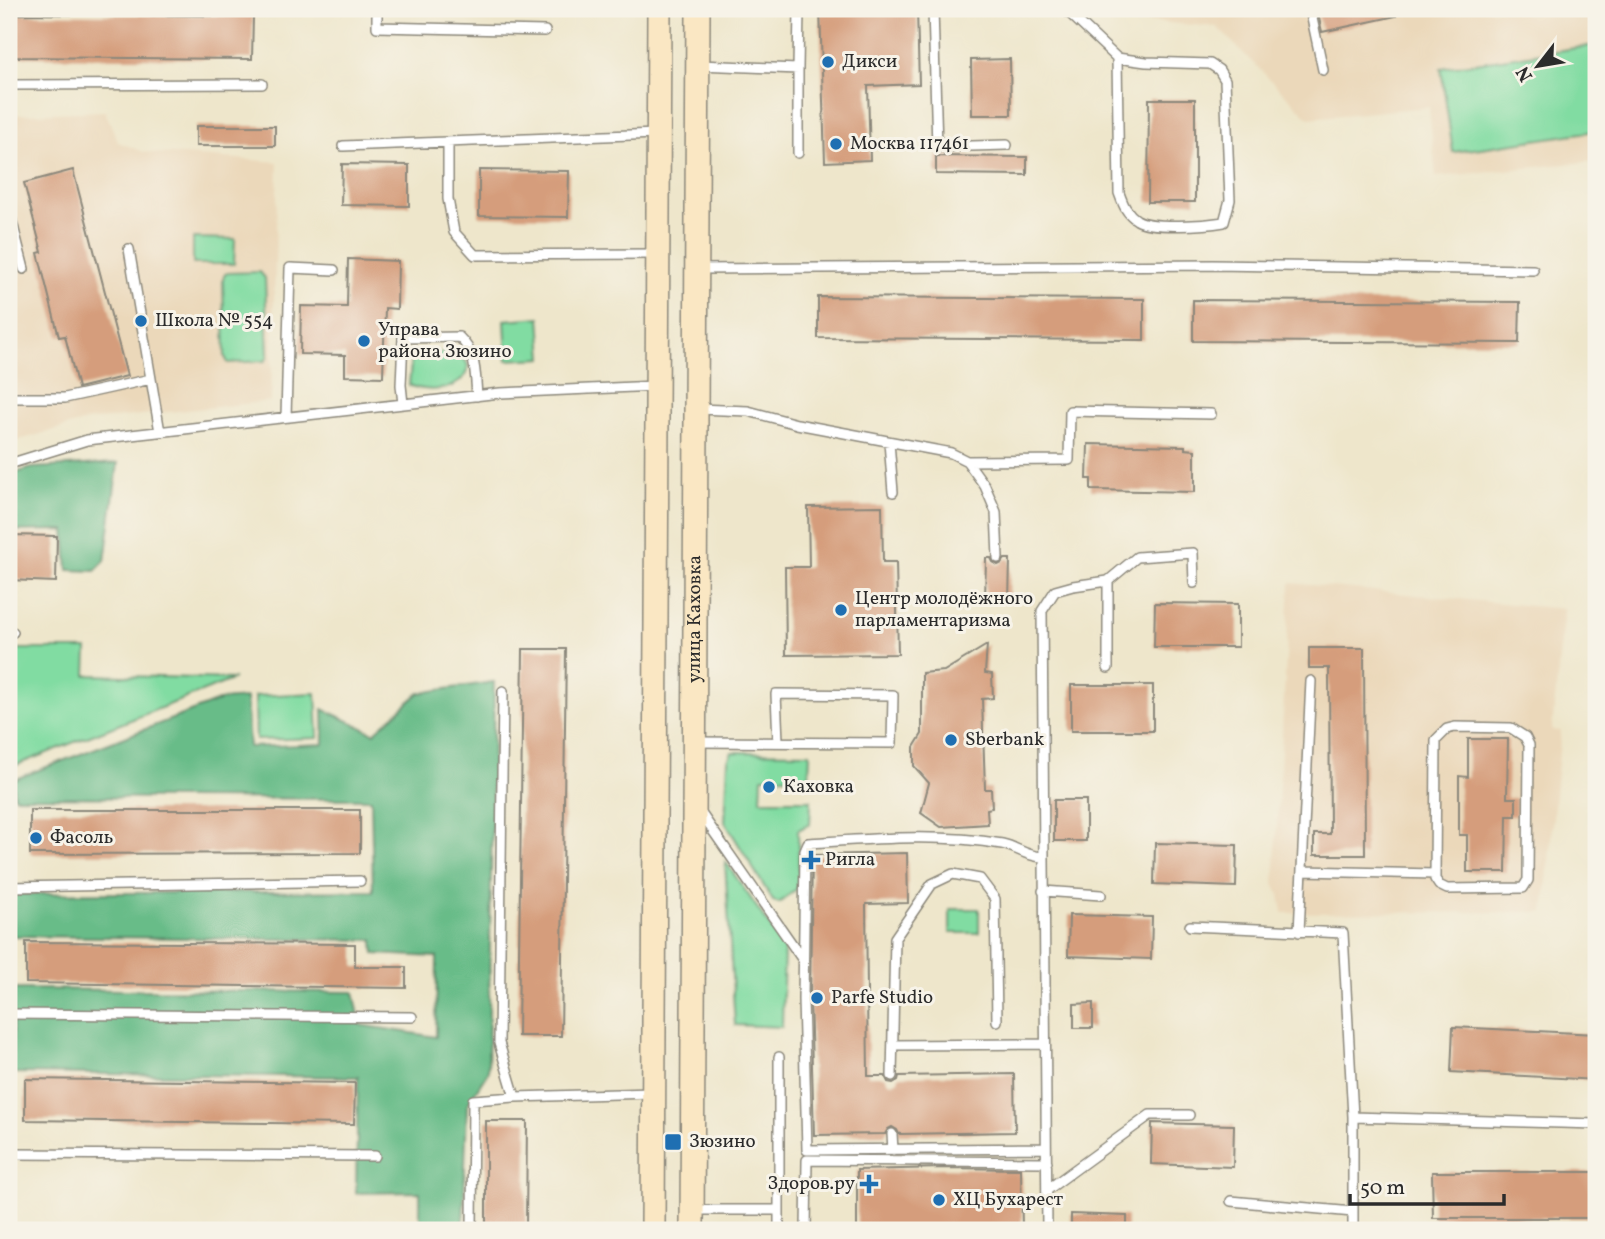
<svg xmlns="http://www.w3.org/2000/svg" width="1605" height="1239" viewBox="0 0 1605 1239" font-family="Vollkorn,serif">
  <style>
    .built { fill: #ebd8ba }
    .green { fill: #81dca2; stroke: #568466; stroke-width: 2 }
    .forest { fill: #68bc88; stroke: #4a745a; stroke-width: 2 }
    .building { fill: #d59d7b }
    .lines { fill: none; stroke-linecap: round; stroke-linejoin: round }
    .service-casing { stroke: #8c887b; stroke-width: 12 }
    .secondary-casing { stroke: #8c887b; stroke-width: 26 }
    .service { stroke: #fff; stroke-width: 9 }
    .secondary { stroke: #fae7c3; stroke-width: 23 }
    .poi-dot { fill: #1f6fb2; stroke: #f7f3e8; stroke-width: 2.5 }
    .labels { text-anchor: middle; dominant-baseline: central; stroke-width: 6; stroke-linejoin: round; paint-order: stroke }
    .poi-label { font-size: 19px; fill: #2b2b2b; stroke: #f7f3e8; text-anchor: start }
    .street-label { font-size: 19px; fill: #2b2b2b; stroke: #f7f3e8 }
  </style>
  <rect width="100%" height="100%" fill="#f7f3e8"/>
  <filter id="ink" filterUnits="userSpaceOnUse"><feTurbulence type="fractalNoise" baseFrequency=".0143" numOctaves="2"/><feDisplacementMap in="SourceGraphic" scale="14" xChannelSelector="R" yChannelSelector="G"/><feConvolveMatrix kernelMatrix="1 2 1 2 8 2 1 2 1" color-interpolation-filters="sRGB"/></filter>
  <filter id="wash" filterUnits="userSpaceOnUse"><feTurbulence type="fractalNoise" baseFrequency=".00686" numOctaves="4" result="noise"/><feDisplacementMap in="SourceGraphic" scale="28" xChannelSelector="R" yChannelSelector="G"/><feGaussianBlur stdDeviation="1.57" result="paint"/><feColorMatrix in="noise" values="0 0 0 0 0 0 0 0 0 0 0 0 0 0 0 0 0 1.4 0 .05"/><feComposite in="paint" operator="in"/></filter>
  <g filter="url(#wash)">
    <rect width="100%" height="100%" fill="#eee6cb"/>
    <path class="built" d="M1103,9H1596V161L1436,177L1429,107L1309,118L1217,27L1108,18Z
      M105,111L118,142L144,152L278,162L271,401L86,421L9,443V115Z
      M1290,583L1564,609L1552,730L1561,731L1544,912L1283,913L1280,895L1274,884Z"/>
    <path class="green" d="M1596,45V131L1453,152L1441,68Z
      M193,238L235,239L234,264H193Z
      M260,272L265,278L268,356L265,361L228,363L225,357L223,279L225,274L228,273Z
      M540,317L543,358L507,360L505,320Z
      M455,352L466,361L468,366C465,391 428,394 409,385L412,354Z
      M15,649H87L86,675L234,679L9,768Z
      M316,693L318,738L256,740L255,696Z
      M732,752L810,753L809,777H762L761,800H811L810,824L798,830L799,887L779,903L773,901L725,822L728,760Z
      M725,861L784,947L782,1027L735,1025Z
      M950,909H979V933H950Z"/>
    <path class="forest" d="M118,463L105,561L95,571L68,570L65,530L9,531V475L32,468Z
      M494,682L488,1072L467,1105L463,1230H420V1192L356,1193L358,1077L11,1073L14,989L354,992L361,1025L436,1037L437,957L374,954L373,940L13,936L12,894L373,891L371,799L14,797L13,780L221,700L246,698L249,747L324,744L323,709L374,733L419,693Z"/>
    <g id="blocks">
      <path class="building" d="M820,9H917L919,84L868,86L870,160L825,162Z
        M1317,9H1395L1396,16L1322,32Z
        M9,14L253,16L252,59L9,57Z
        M1010,59L1011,115H972L971,60Z
        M1149,99H1195V202H1148Z
        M196,126H275V146H196Z
        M936,156L1027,157V175L936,174Z
        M342,164L409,165V206L341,205Z
        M73,170L127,376L78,388L65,336L59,337L38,253L42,252L24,183Z
        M479,170L569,171L568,217L479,216Z
        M348,259L398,261L397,309L385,308L383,377L345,376V355L300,354L301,306L347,307Z
        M818,297L1144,299V340L818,338Z
        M1193,300L1520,302L1519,343L1193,341Z
        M1088,444L1185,446V449L1195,450V492L1091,490V479H1087Z
        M882,506L883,562H896L898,654L786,655L785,567H809L808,507Z
        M9,535L57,536L56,582L9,580Z
        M986,558H991L993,562L998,565L1002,563L1005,559H1010L1009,601L985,600Z
        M1155,603L1238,604V647H1154Z
        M987,645L985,673L992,674L993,698L982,699L985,789H991L992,808L987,809L988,824L941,827L921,813L929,783L914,766V747L922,734V673L944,671Z
        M1309,648H1364L1365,855H1314V834H1330L1329,668H1309Z
        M523,649H566L561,1036H518Z
        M1071,685H1153V731H1071Z
        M1468,739H1508L1507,798H1516V816H1507L1506,872H1467V835H1459V776L1468,777Z
        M1054,800H1086V841H1054Z
        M30,810H360V853L30,854Z
        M1155,843L1237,845L1236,887L1154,884Z
        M907,853L908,903L866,904L868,1076H885L888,1082L893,1083L898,1080L899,1076L1014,1074L1015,1132L899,1134L897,1130L892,1127L888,1129L885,1134L814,1135L810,999L812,855Z
        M1069,915L1152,917L1151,959L1068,956Z
        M26,942L355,944V967H406V988L26,983Z
        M1093,1003V1028H1074V1004Z
        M1453,1027L1596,1034V1080L1451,1072Z
        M25,1079L355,1083L354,1124L25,1120Z
        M486,1121H527L526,1230H486Z
        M1152,1123L1234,1125L1233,1167L1151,1164Z
        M943,1168L1021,1169L1022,1230H857V1170Z
        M1432,1172H1596V1218H1433Z
        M1071,1214L1127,1216V1230H1071Z"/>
    </g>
  </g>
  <g filter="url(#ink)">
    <use href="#blocks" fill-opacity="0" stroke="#8c887b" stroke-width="2"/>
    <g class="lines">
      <g class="service-casing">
        <path id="service" d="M377,9V27L545,31
          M933,9L937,147L1007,145
          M1065,9L1117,58L1146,62L1210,64L1219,70L1225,80L1230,200L1224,222C1206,225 1152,229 1137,220C1126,213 1123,204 1119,193L1117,58
          M1310,9L1323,70
          M699,65L798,69V153
          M798,69L799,9
          M9,85L262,84
          M448,143V199L454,232L475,255L657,254
          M343,146L657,134
          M9,210L24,269
          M129,249L160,432
          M698,269L1213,265L1533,270
          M9,398H65L151,379
          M403,404L401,385L403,338L459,337C477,354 475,373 477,396
          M698,409L748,411L797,424L951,453L967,461L985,486L996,512L998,558
          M286,417L290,268L334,270
          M889,442L893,492
          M967,461L1069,460L1070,411L1211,414
          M9,464L87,440L500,393L656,386
          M9,631L13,632
          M1108,668V581
          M1455,727L1511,728L1525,737L1529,745L1528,880L1523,888L1447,889L1439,885L1435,879L1436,740L1447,729Z
          M695,742L892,743L893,695L776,694L778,741
          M700,812L803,960
          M1042,857C1025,856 1017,847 1002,844C938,833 872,839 808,843L805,850L803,999L807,1150L1046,1148
          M1302,871L1435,874
          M9,887L360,881
          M1043,891L1101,895
          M1190,926L1343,933L1353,1117V1230
          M1299,932L1311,681
          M9,1014L412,1017
          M893,1045L1045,1044
          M892,1076L895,938L932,884L953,874L980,879L995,899L997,1021
          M515,1097L652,1093
          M1353,1117L1596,1124
          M892,1134L893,1150
          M9,1154L375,1156
          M1047,1190L1150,1115H1189
          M1231,1201L1353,1212
          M694,1210H779V1230
          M779,1210V1057
          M472,1230L473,1100L515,1097L499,1043L503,691
          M806,1230L807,1160L1047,1162
          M1047,1230L1042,611L1055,591L1073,586L1108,581L1137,557L1193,553L1194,583"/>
      </g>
      <g class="secondary-casing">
        <g id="secondary">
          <path d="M653,1230L659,9"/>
          <path id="s1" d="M692,1230L698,9"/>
        </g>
      </g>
      <use href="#service" class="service"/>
      <use href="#secondary" class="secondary"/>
    </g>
  </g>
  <g class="poi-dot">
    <circle cx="828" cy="62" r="7"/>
    <circle cx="836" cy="144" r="7"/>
    <circle cx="141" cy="321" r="7"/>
    <circle cx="364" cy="341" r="7"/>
    <circle cx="841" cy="610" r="7"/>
    <circle cx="951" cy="740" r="7"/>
    <circle cx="769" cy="787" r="7"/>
    <circle cx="36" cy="838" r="7"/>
    <path d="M807.5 849.5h7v7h7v7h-7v7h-7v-7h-7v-7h7z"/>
    <circle cx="817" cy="998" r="7"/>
    <rect x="664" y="1133" width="18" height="18" rx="3.5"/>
    <path d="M865.5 1173.5h7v7h7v7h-7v7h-7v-7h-7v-7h7z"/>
    <circle cx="939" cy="1200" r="7"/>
  </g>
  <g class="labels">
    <g class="poi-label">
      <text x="842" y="62">Дикси</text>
      <text x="850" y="144">Москва 117461</text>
      <text x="155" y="321">Школа № 554</text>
      <text x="378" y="330">Управа<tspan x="378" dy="22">района Зюзино</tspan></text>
      <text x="855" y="599">Центр молодёжного<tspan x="855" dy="22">парламентаризма</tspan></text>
      <text x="965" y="740">Sberbank</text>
      <text x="783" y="787">Каховка</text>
      <text x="50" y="838">Фасоль</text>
      <text x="825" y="860">Ригла</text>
      <text x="831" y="998">Parfe Studio</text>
      <text x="689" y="1142">Зюзино</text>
      <text x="855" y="1184" text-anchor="end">Здоров.ру</text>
      <text x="953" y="1200">ХЦ Бухарест</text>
    </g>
    <g class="street-label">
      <text stroke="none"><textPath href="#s1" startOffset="611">улица Каховка</textPath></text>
    </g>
  </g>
  <rect width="1605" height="1239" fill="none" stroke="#f7f3e8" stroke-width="35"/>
  <g transform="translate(1538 66) rotate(239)" stroke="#f7f3e8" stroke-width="5" paint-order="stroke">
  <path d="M0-5L12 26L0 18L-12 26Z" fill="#2b2b2b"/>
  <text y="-10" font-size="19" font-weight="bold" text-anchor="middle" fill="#2b2b2b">N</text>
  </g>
  <path d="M1350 1194v10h154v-10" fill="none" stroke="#2b2b2b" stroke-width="3.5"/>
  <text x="1360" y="1194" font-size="21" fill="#2b2b2b" stroke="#f7f3e8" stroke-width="5" paint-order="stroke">50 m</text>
</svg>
